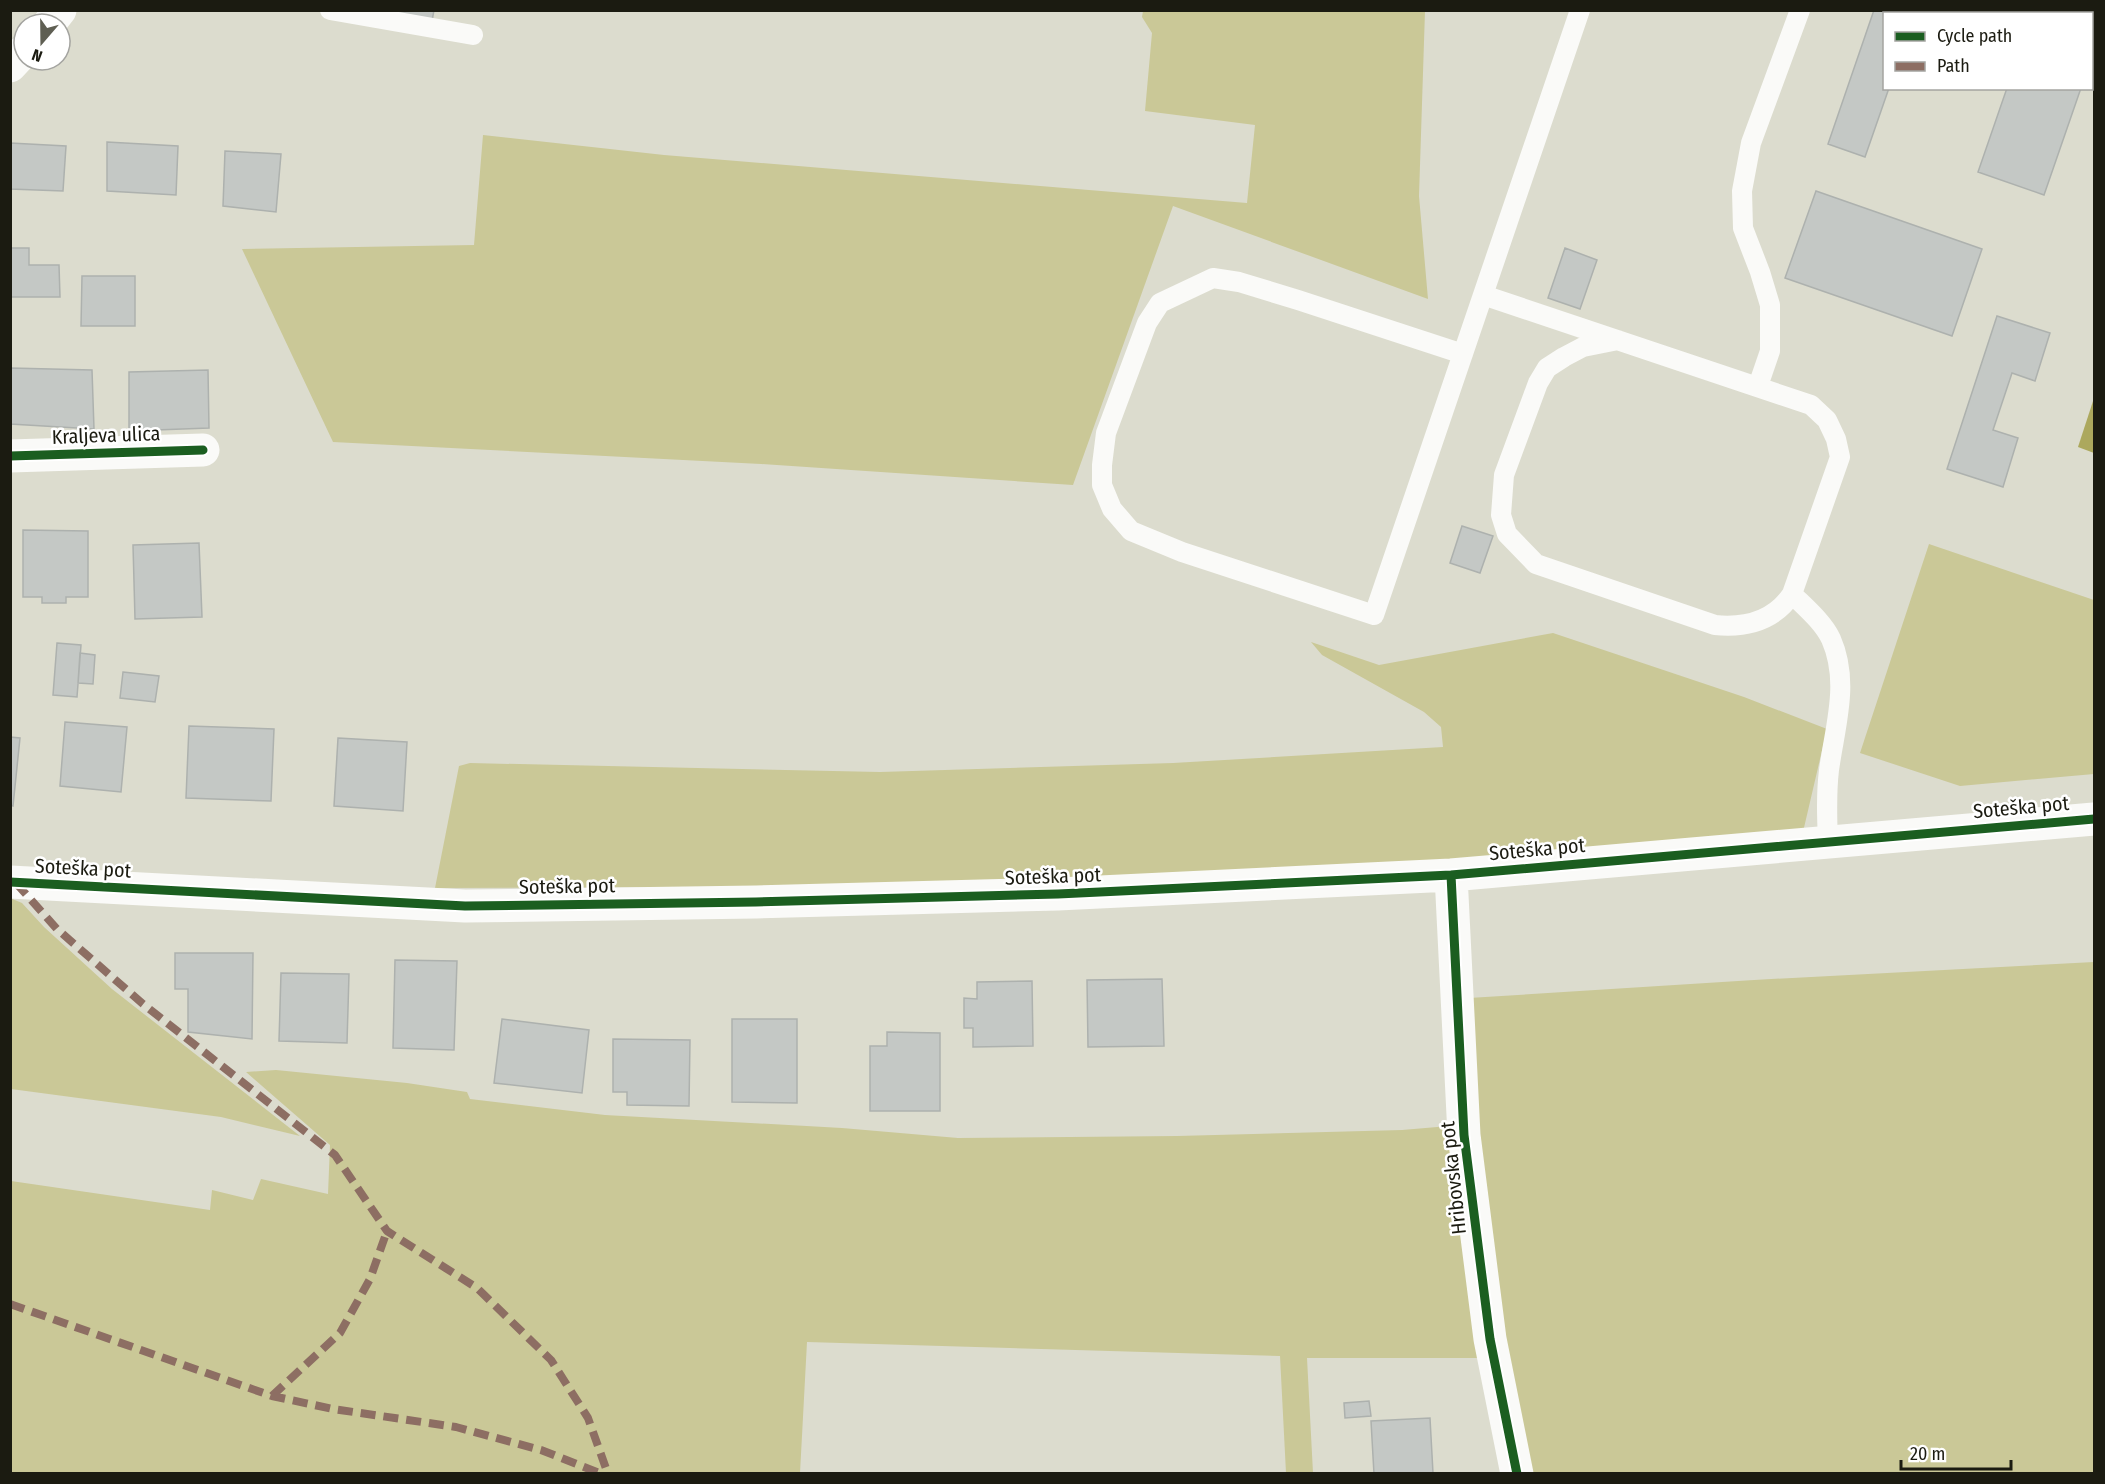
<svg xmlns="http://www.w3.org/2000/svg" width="2105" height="1484" viewBox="0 0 2105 1484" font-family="'Fira Sans Condensed',sans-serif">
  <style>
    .green { fill: #cac897 }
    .water { fill: #aca85d }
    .building { fill: #c4c8c5; stroke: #adb1ae; stroke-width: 1.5 }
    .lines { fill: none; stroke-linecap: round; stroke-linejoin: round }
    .lane { stroke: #fafaf8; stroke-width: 20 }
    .street { stroke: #fafaf8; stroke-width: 33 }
    .quiet { stroke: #8d6e63; stroke-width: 8; stroke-dasharray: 15 8; stroke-linecap: butt }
    .cycleway-casing { stroke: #fff; stroke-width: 13 }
    .cycleway { stroke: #1b5e20; stroke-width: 9 }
    .labels { text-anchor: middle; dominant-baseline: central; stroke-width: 5; stroke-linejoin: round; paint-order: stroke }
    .street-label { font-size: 20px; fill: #1b1b11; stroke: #fff }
  </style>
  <rect width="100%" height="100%" fill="#dcdcce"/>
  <path class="green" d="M1143,11H1425L1419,196L1428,299L1173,206L1073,485L761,464L333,442L242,249L474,245L483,135L664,155L1247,203L1255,125L1145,111L1152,33L1142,17Z
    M1929,544L2094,600V774L1960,786L1860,753Z
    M1553,633L1744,697L1827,729L1803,832L1518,856L945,886L435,888L459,766L470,763L880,772L1173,763L1443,747L1441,727L1424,712L1322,655L1311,642L1379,665Z
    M10,898L22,903L44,927L112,989L300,1136L221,1117L11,1089Z
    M2094,962V1473H1526L1480,1174L1469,998L1754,980Z
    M276,1070L407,1083L467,1092L470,1099L605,1115L842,1128L958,1138L1177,1136L1402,1130L1449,1126L1481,1358H1307L1313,1473H1286L1280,1356L807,1342L800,1473L11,1474V1181L210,1210L212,1190L253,1200L261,1179L328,1194L330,1145L246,1072Z"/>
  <path class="water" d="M2094,398V453L2078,447Z"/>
  <path class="building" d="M375,10H434L432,21Z
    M1874,10H1916L1915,14H1884V88H1889L1865,157L1828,144Z
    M2034,10H2094V51L2092,59V14H2033Z
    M2007,88H2081L2044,195L1978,172Z
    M107,142L178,146L176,195L107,191Z
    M10,143L66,146L63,191L10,189Z
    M225,151L281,154L276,212L223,206Z
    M1816,191L1982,249L1952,336L1785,278Z
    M10,248H29V265H59L60,297H10Z
    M1565,248L1597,260L1580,309L1548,298Z
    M82,276H135V326H81Z
    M1997,316L2050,333L2035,381L2012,373L1993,430L2018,438L2003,487L1947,469Z
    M10,368L92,370L94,429L10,424Z
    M208,370L209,428L129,431V372Z
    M1462,526L1493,536L1480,573L1450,563Z
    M23,530L88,531V597H66V603H42V597H23Z
    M199,543L202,617L135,619L133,545Z
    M57,643L81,645L77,697L53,695Z
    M80,653L95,655L93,684L78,683Z
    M123,672L159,676L155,702L120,698Z
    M65,722L127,727L121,792L60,786Z
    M189,726L274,729L271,801L186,798Z
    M10,737L20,738L13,806L10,805Z
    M338,738L407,742L403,811L334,806Z
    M175,953H253L252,1039L188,1032V989H175Z
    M395,960L457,961L454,1050L393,1048Z
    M281,973L349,974L347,1043L279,1041Z
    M1162,979L1164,1046L1088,1047L1087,980Z
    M1032,981L1033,1046L973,1047V1028H964V998L977,999V982Z
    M502,1019L589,1030L582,1093L494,1083Z
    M732,1019H797V1103L732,1102Z
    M887,1032L940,1033V1111H870V1046H887Z
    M613,1039L690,1040L689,1106L627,1105V1092H613Z
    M1369,1401L1371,1416L1345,1418L1344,1403Z
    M1430,1418L1433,1473L1374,1474L1371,1421Z"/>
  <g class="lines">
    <path class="lane" d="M330,10L473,35
      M1483,295L1811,405L1827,420L1836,439L1840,457L1792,594C1774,621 1746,628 1715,625L1536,564L1507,534L1501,515L1504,475L1538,383L1547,368L1564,357L1583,347L1618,340
      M1463,354L1298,300L1239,282L1213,278L1160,303L1147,323L1106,433L1102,465V485L1112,509L1131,531L1182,552L1374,615L1580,10
      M1758,386L1770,351V305L1760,272L1743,228L1742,191L1751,143L1800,10
      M1792,594C1805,607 1823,622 1831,639C1850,682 1835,726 1829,770C1826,795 1827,818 1828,843"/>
    <path class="street" d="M49,24L60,10
      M10,66L24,51
      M10,456L203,450
      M1451,875L1464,1135L1490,1339L1517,1474
      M10,882L465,906L756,902L1058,894L1451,875L2094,819"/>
    <path class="quiet" d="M16,883L57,929L143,1004L335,1155L387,1231L477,1288L551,1360L588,1418L608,1474
      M10,1304L272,1396L333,1409L456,1427L541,1450L602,1474
      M272,1396L340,1333L370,1279L387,1231"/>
    <g class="cycleway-casing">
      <path id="cycleway" d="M10,456L203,450
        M1451,875L1464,1135L1490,1339L1517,1474
        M10,882L465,906L756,902L1058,894L1451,875L2094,819"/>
    </g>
    <use href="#cycleway" class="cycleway"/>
  </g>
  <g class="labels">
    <g class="street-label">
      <text transform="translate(106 435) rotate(-2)">Kraljeva ulica</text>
      <text transform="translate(2021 807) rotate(-5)">Soteška pot</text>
      <text transform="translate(1537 849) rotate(-5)">Soteška pot</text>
      <text transform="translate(83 868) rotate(3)">Soteška pot</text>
      <text transform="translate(1053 876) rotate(-2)">Soteška pot</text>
      <text transform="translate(567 886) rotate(-1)">Soteška pot</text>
      <text transform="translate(1453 1178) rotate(-96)">Hribovska pot</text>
    </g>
  </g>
  <rect width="2105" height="1484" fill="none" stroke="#1b1b11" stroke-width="24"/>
  <rect x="1883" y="12" width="210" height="78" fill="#ffffff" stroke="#a4a4a0" stroke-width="1.5"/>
  <rect x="1895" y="32" width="30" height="9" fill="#1b5e20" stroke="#a4a4a0" stroke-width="1.5"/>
  <text x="1937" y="42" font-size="18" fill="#1b1b11">Cycle path</text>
  <rect x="1895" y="62" width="30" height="9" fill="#8d6e63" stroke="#a4a4a0" stroke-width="1.5"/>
  <text x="1937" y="72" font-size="18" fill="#1b1b11">Path</text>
  <g transform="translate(42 42) rotate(200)"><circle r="28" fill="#ffffff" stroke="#a4a4a0" stroke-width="1.5"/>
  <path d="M0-4.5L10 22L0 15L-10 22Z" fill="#5f5f53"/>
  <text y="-9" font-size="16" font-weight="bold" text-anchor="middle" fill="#1b1b11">N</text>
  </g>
  <path d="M1901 1460v9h110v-9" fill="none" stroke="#1b1b11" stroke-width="3"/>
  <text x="1910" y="1460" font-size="18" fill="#1b1b11" stroke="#ffffff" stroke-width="4.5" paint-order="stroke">20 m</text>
</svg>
